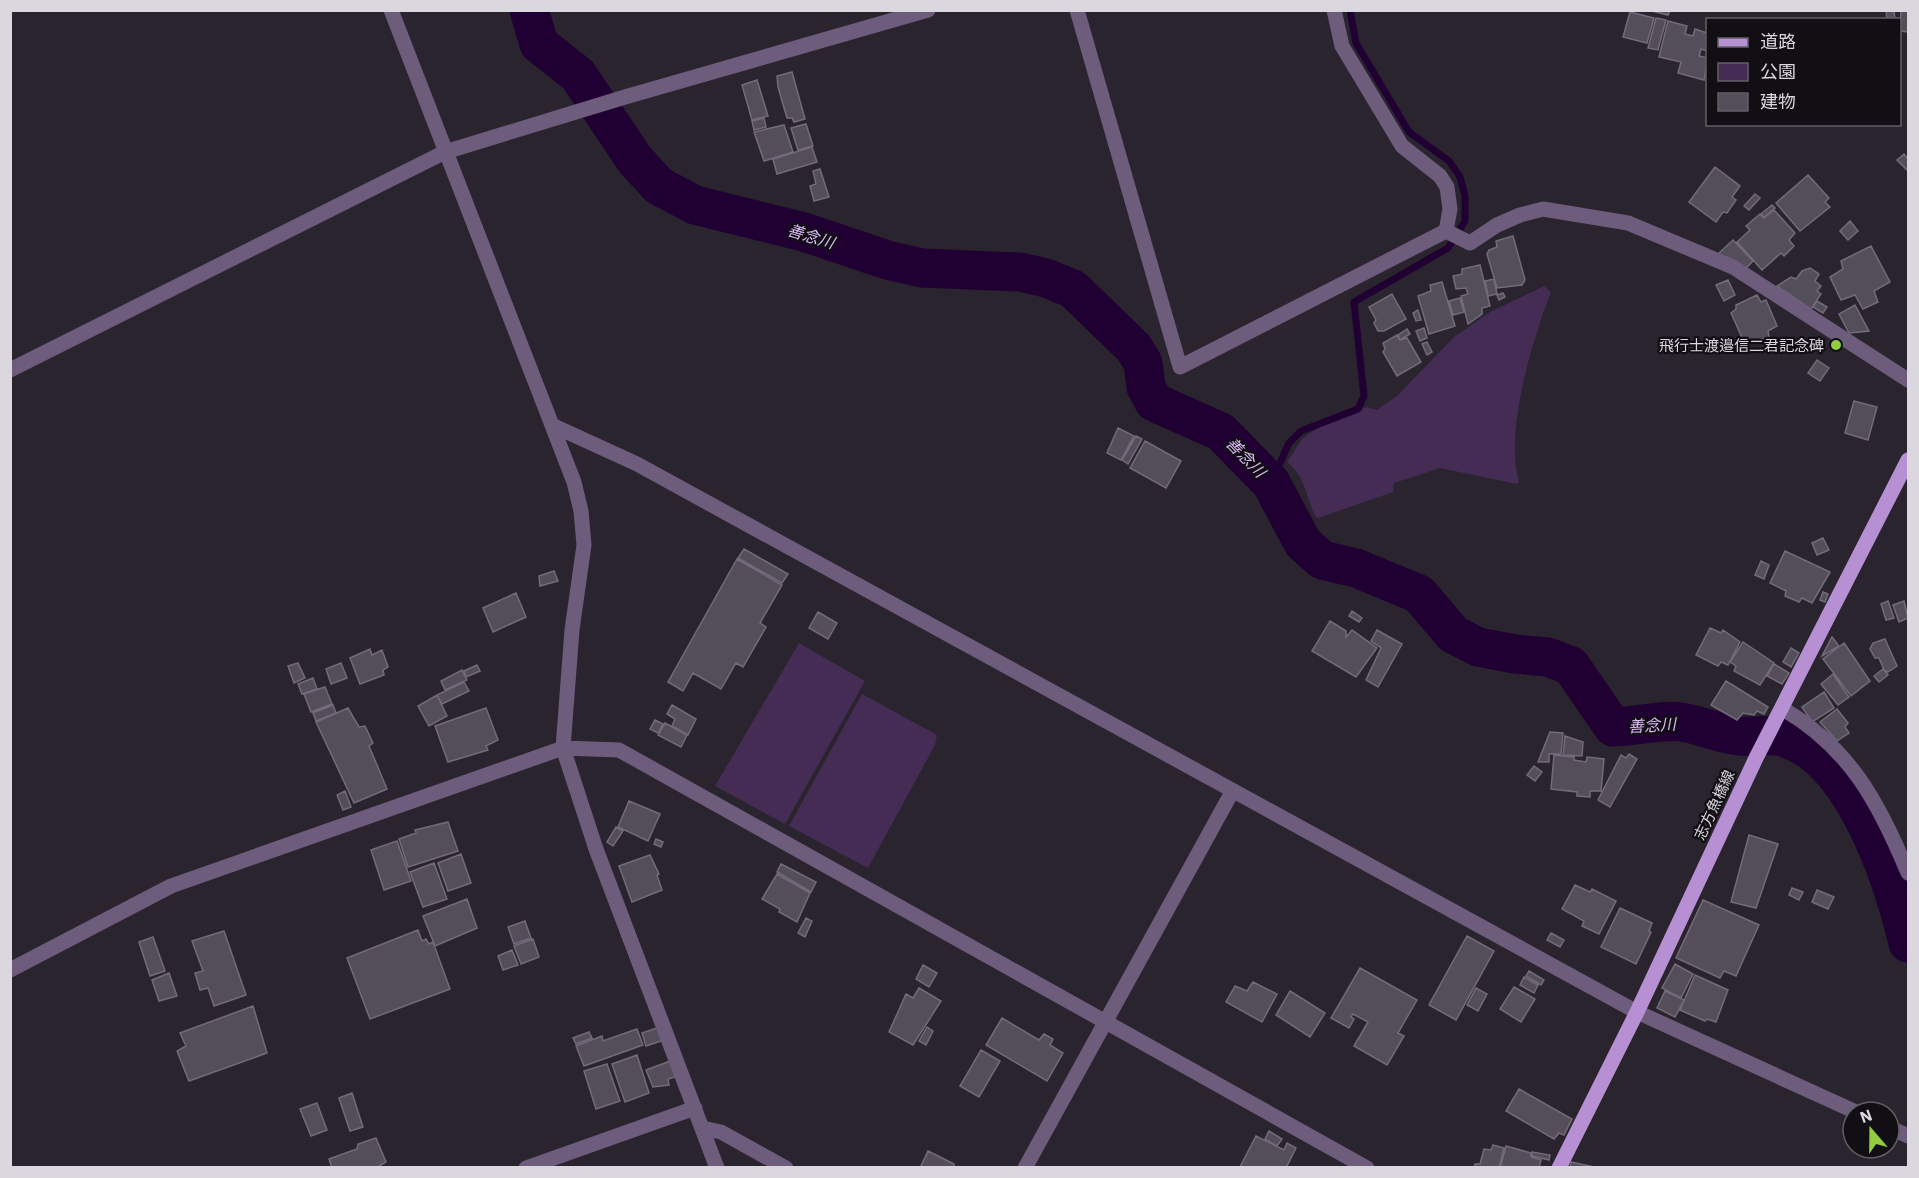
<svg xmlns="http://www.w3.org/2000/svg" width="1919" height="1178" viewBox="0 0 1919 1178" font-family="'IBM Plex Sans','Noto Sans JP',sans-serif">
  <style>
    .green { fill: #442c55 }
    .lines { fill: none; stroke-linecap: round; stroke-linejoin: round }
    .stream { stroke: #200033; stroke-width: 7 }
    .river { stroke: #200033; stroke-width: 39 }
    .building { fill: #544d5a; stroke: #736b79; stroke-width: 1.5 }
    .minor { stroke: #6e5c7d; stroke-width: 15 }
    .major { stroke: #b690d3; stroke-width: 15 }
    .poi-dot { fill: #91cd3f; stroke: #110f14; stroke-width: 2 }
    .labels { text-anchor: middle; dominant-baseline: central; stroke-width: 4.5; stroke-linejoin: round; paint-order: stroke }
    .poi-label { font-size: 15px; fill: #dbd7df; stroke: #110f14; text-anchor: end }
    .street-label { font-size: 15px; fill: #dbd7df; stroke: #110f14 }
    .water-label { font-size: 16px; font-style: italic; fill: #debbf9; stroke: #110f14 }
  </style>
  <rect width="100%" height="100%" fill="#2a242f"/>
  <path class="green" d="M1544,286L1551,292C1533,338 1504,433 1519,481L1517,484L1440,468L1394,483L1393,492L1318,518L1315,516C1306,496 1305,476 1287,462L1303,438L1321,426L1367,407L1377,410L1397,396L1454,337L1490,312Z
    M799,643L865,681L785,824L715,786Z
    M862,694L937,735L935,745L868,868L789,826Z"/>
  <g class="lines">
    <path class="stream" d="M1271,483L1289,443L1301,431L1358,409L1364,396L1354,302L1448,248L1465,221V196L1460,177L1449,161L1409,132L1356,43L1350,10"/>
    <path class="river" d="M529,10L539,44L578,75L635,160L659,186L695,205L804,232L887,260L922,268L1020,272L1046,278L1073,289L1134,348L1143,363L1146,387L1154,402L1221,432L1271,483L1303,543L1322,560L1356,568L1419,594L1453,634L1478,647L1515,654L1548,657L1571,666L1613,727C1635,727 1660,719 1681,722C1701,725 1720,734 1740,736C1754,737 1772,733 1785,738C1854,759 1893,880 1908,943"/>
  </g>
  <path class="building" d="M1648,10H1670L1668,15Z
    M1886,10H1894L1895,20H1887Z
    M1901,10H1908V32L1900,31Z
    M1630,12L1654,18L1647,43L1623,37Z
    M1656,18L1666,20L1658,50L1648,48Z
    M1668,21L1687,26L1685,34L1693,36L1695,29L1707,33L1708,30V51L1701,49L1699,56L1708,58L1704,80L1678,73L1681,62L1659,57Z
    M792,72L805,119L794,122L792,118H787L778,87L777,76Z
    M757,80L768,116L752,120L742,85Z
    M764,118L766,127L754,130L752,121Z
    M806,124L813,146L798,150L791,128Z
    M784,125L793,152L764,161L754,132Z
    M812,147L817,162L777,174L773,159Z
    M1904,154L1908,159V171L1897,160Z
    M1715,167L1740,186L1732,197L1736,200L1727,213L1723,212L1716,222L1689,202Z
    M820,169L829,197L814,201L810,186L816,184L813,171Z
    M1808,175L1829,198L1825,202L1830,207L1800,231L1776,203Z
    M1755,194L1760,198L1749,210L1744,206Z
    M1772,205L1775,208L1764,217L1761,214Z
    M1774,210L1795,233L1789,240L1794,246L1784,256L1781,253L1762,270L1737,242L1750,230L1746,226L1760,214L1764,218Z
    M1850,221L1858,231L1848,240L1840,231Z
    M1513,236L1525,280L1522,285L1497,288L1487,254L1489,250L1497,247L1496,241Z
    M1733,240L1753,261L1746,268L1718,254Z
    M1871,246L1890,282L1874,291L1878,302L1863,309L1855,295L1841,300L1830,277L1843,269L1841,261Z
    M1480,265L1490,306L1482,308V314L1468,324L1461,296L1468,294L1466,288L1456,289L1453,276L1462,274V269Z
    M1810,268L1819,274L1815,281L1821,286L1817,291L1821,294L1811,309L1777,286L1791,277L1796,279L1802,271Z
    M1494,279L1497,294L1488,296L1485,281Z
    M1728,280L1735,295L1724,301L1716,285Z
    M1442,282L1455,326L1429,334L1418,296L1431,291L1430,285Z
    M1503,293L1505,297L1499,300L1497,295Z
    M1392,294L1406,319L1384,331H1378L1374,323L1376,320L1369,307Z
    M1757,295L1761,302L1766,300L1777,326L1768,331L1769,337L1745,344L1731,313L1736,309V305Z
    M1460,298L1464,312L1453,315L1449,301Z
    M1817,301L1827,307L1823,313L1813,307Z
    M1855,305L1869,331L1849,333L1839,314Z
    M1418,310L1421,320L1416,321L1413,313Z
    M1424,328L1427,338L1420,341L1416,331Z
    M1407,329L1410,334L1400,340L1398,335Z
    M1397,335L1400,340L1407,338L1421,362L1397,376L1383,352L1385,349L1383,343Z
    M1427,342L1432,352L1427,355L1422,344Z
    M1817,360L1829,368L1820,381L1808,373Z
    M1854,401L1877,407L1868,440L1845,433Z
    M1118,428L1134,436L1121,460L1107,453Z
    M1136,436L1142,439L1128,464L1122,460Z
    M1145,441L1181,461L1166,488L1130,468Z
    M1823,538L1829,550L1817,555L1812,543Z
    M744,549L788,574L782,583L738,558Z
    M1785,551L1830,572L1812,603L1802,598L1799,602L1785,596L1786,591L1770,583Z
    M737,559L782,585L760,623L766,627L743,667L736,663L721,689L693,673L683,691L668,682Z
    M1761,561L1769,565L1764,579L1755,575Z
    M554,571L558,581L540,586L539,576Z
    M1823,592L1828,594L1825,602L1820,600Z
    M516,593L526,617L493,632L483,608Z
    M1888,601L1894,618L1886,620L1881,604Z
    M1904,601L1908,618L1899,622L1893,605Z
    M1352,611L1362,618L1359,622L1349,616Z
    M818,612L837,623L828,639L809,628Z
    M1330,621L1346,631V637L1352,630L1377,648L1356,677L1312,651Z
    M1710,628L1721,633L1723,630L1740,642L1728,665L1721,662L1718,666L1696,655Z
    M1377,630L1402,644L1378,687L1366,680L1381,648L1371,641Z
    M1832,637L1839,646L1822,656Z
    M1885,639L1897,666L1888,672L1884,670L1879,658H1875L1870,649L1873,643Z
    M1743,642L1774,663L1760,685L1734,671L1736,666L1730,662Z
    M1844,643L1870,681L1851,696L1823,659Z
    M1791,648L1799,653L1791,667L1783,662Z
    M370,649L372,655L382,650L388,667L383,670L384,675L360,684L350,658Z
    M298,663L305,678L294,683L288,666Z
    M341,663L347,678L331,684L326,669Z
    M1774,664L1789,673L1782,684L1767,676Z
    M477,665L480,671L466,677L464,671Z
    M1883,669L1888,675L1879,682L1874,676Z
    M462,670L467,680L445,690L441,681Z
    M1833,674L1849,697L1838,705L1821,684Z
    M313,678L317,689L302,694L298,684Z
    M1726,681L1768,707L1764,714L1757,711L1754,715L1743,713L1737,720L1711,705Z
    M464,682L469,691L442,704L437,695Z
    M325,687L332,704L311,712L304,694Z
    M1824,692L1834,708L1812,722L1802,707Z
    M437,695L447,716L429,726L418,706Z
    M333,705L336,713L316,721L313,713Z
    M672,705L696,719L688,735L672,726L675,719L667,714Z
    M348,708L359,727L365,726L373,743L369,746L387,789L354,803L316,722Z
    M486,708L498,740L486,746L488,750L448,762L435,726Z
    M1837,709L1848,723L1845,727L1849,733L1837,741L1820,722Z
    M655,720L663,724L658,733L650,729Z
    M665,723L687,735L681,747L658,735Z
    M1550,732L1563,733L1561,754H1549V762H1538Z
    M1565,736L1583,742L1582,756L1563,755Z
    M1629,754L1637,759L1610,807L1598,800L1621,755L1626,758Z
    M1554,755L1574,757V760L1586,762L1587,757L1604,759L1601,791H1590V797L1577,796V792L1551,789Z
    M1534,766L1542,772L1535,781L1527,775Z
    M345,791L351,807L343,810L337,795Z
    M629,801L660,814L648,841L618,827Z
    M448,822L458,851L408,867L399,839L416,833L415,830Z
    M616,827L623,831L613,846L607,842Z
    M1749,835L1778,844L1756,908L1731,902Z
    M656,839L663,842L661,847L654,844Z
    M397,841L411,881L384,890L371,850Z
    M461,854L471,883L448,891L438,863Z
    M650,855L659,874L657,875L662,890L632,902L619,866Z
    M434,863L447,899L423,907L410,872Z
    M781,864L816,882L811,892L777,872Z
    M777,874L810,893L797,922L779,912L780,909L762,899Z
    M1575,885L1590,892L1592,889L1616,901L1599,934L1582,926L1584,921L1562,909Z
    M1792,888L1803,892L1799,900L1789,895Z
    M1817,890L1834,897L1828,909L1812,902Z
    M467,899L477,928L435,946L423,916Z
    M1703,900L1759,925L1736,976L1724,971L1720,978L1676,958Z
    M1620,908L1652,923L1649,931L1651,932L1636,964L1601,947Z
    M806,918L812,921L805,937L798,933Z
    M525,921L531,938L514,944L508,927Z
    M418,930L422,941L426,939L429,944L433,942L450,989L370,1019L347,958Z
    M224,931L246,995L214,1006L208,988L200,990L195,973L203,971L192,941Z
    M1551,933L1564,940L1560,947L1547,940Z
    M1467,936L1494,951L1456,1020L1429,1005Z
    M153,937L165,971L150,976L139,942Z
    M533,939L539,957L521,964L514,946Z
    M512,950L518,965L503,970L498,956Z
    M1675,964L1693,974L1681,998L1662,988Z
    M923,965L937,973L929,987L916,979Z
    M1360,968L1417,1000L1398,1033L1404,1036L1387,1065L1354,1046L1368,1022L1353,1014L1351,1017L1354,1019L1349,1028L1331,1018Z
    M1529,971L1544,980L1541,985L1526,976Z
    M169,973L177,996L159,1001L152,980Z
    M1695,975L1728,990L1716,1022L1707,1019L1705,1021L1680,1010Z
    M1524,977L1538,985L1534,993L1520,985Z
    M1253,982L1277,994L1262,1022L1226,1002L1235,986L1247,991Z
    M1514,987L1535,999L1521,1022L1500,1009Z
    M919,988L941,1001L913,1045L889,1032L906,994L913,998Z
    M1476,988L1487,994L1478,1011L1467,1005Z
    M1290,991L1325,1013L1310,1037L1276,1015Z
    M1665,991L1684,1000L1675,1017L1657,1008Z
    M253,1006L267,1053L189,1081L177,1051L186,1046L180,1033Z
    M1002,1018L1039,1040L1044,1034L1053,1039L1050,1045L1063,1053L1047,1081L986,1045Z
    M660,1027L664,1040L646,1046L642,1033Z
    M927,1027L933,1031L926,1045L919,1041Z
    M637,1029L643,1045L584,1066L576,1046L602,1036L603,1041Z
    M589,1032L592,1038L576,1044L573,1038Z
    M981,1050L1000,1061L979,1097L960,1086Z
    M637,1055L649,1093L625,1102L612,1064Z
    M673,1060L678,1076L668,1079L669,1085L653,1087L646,1070Z
    M607,1064L620,1101L596,1109L584,1071Z
    M1519,1089L1572,1119L1564,1135L1559,1133L1554,1139L1506,1111Z
    M352,1093L363,1127L350,1131L339,1098Z
    M317,1103L327,1130L311,1136L300,1109Z
    M1269,1131L1282,1139L1277,1146L1265,1139Z
    M1256,1136L1284,1150L1287,1143L1296,1148L1286,1168L1240,1167Z
    M376,1138L386,1162L376,1168H332L329,1159L357,1149L358,1144Z
    M1493,1145L1504,1148L1499,1168H1474L1475,1164H1480L1484,1149L1491,1150Z
    M1506,1146L1531,1153V1157L1541,1160L1539,1168H1500Z
    M928,1151L954,1164V1168H920Z
    M1532,1152L1550,1155L1549,1160L1532,1156Z
    M1571,1162L1599,1168H1570Z"/>
  <g class="lines">
    <path class="minor" d="M391,10L574,482L581,511L584,545L572,630L563,748L596,849L717,1168
      M1077,10L1180,367L1446,231L1470,243L1497,225L1520,215L1543,209L1628,223L1733,267L1908,380
      M1334,10L1342,46L1402,146L1440,176L1447,187L1450,209L1446,231
      M10,370L445,152L625,97L928,10
      M554,426L637,464L1637,1012L1856,1112
      M1783,709C1850,748 1879,803 1908,873
      M10,970L171,886L563,748L619,750L1367,1168
      M1889,1127L1908,1136
      M703,1128L721,1132L786,1168
      M526,1168L695,1108
      M1025,1168L1232,792"/>
    <path class="major" d="M1559,1168L1637,1012L1756,758L1908,460"/>
  </g>
  <circle class="poi-dot" cx="1836" cy="345" r="6"/>
  <g class="labels">
    <g class="poi-label">
      <text x="1824" y="345">飛行士渡邉信二君記念碑</text>
    </g>
    <g class="street-label">
      <text transform="translate(1714 805) rotate(-65)">志方魚橋線</text>
    </g>
    <g class="water-label">
      <text transform="translate(811 236) rotate(17)">善念川</text>
      <text transform="translate(1246 457) rotate(46)">善念川</text>
      <text transform="translate(1652 725) rotate(-3)">善念川</text>
    </g>
  </g>
  <rect width="1919" height="1178" fill="none" stroke="#dbd7df" stroke-width="24"/>
  <rect x="1706" y="18" width="195" height="108" fill="#110f14" stroke="#625f65" stroke-width="1.5"/>
  <rect x="1718" y="38" width="30" height="9" fill="#b690d3" stroke="#625f65" stroke-width="1.5"/>
  <text x="1760" y="48" font-size="18" fill="#dbd7df">道路</text>
  <rect x="1718" y="63" width="30" height="18" fill="#442c55" stroke="#625f65" stroke-width="1.5"/>
  <text x="1760" y="78" font-size="18" fill="#dbd7df">公園</text>
  <rect x="1718" y="93" width="30" height="18" fill="#544d5a" stroke="#625f65" stroke-width="1.5"/>
  <text x="1760" y="108" font-size="18" fill="#dbd7df">建物</text>
  <g transform="translate(1871 1130) rotate(340)"><circle r="28" fill="#110f14" stroke="#625f65" stroke-width="1.5"/>
  <path d="M0-4.5L10 22L0 15L-10 22Z" fill="#91cd3f"/>
  <text y="-9" font-size="16" font-weight="bold" text-anchor="middle" fill="#dbd7df">N</text>
  </g>
</svg>
